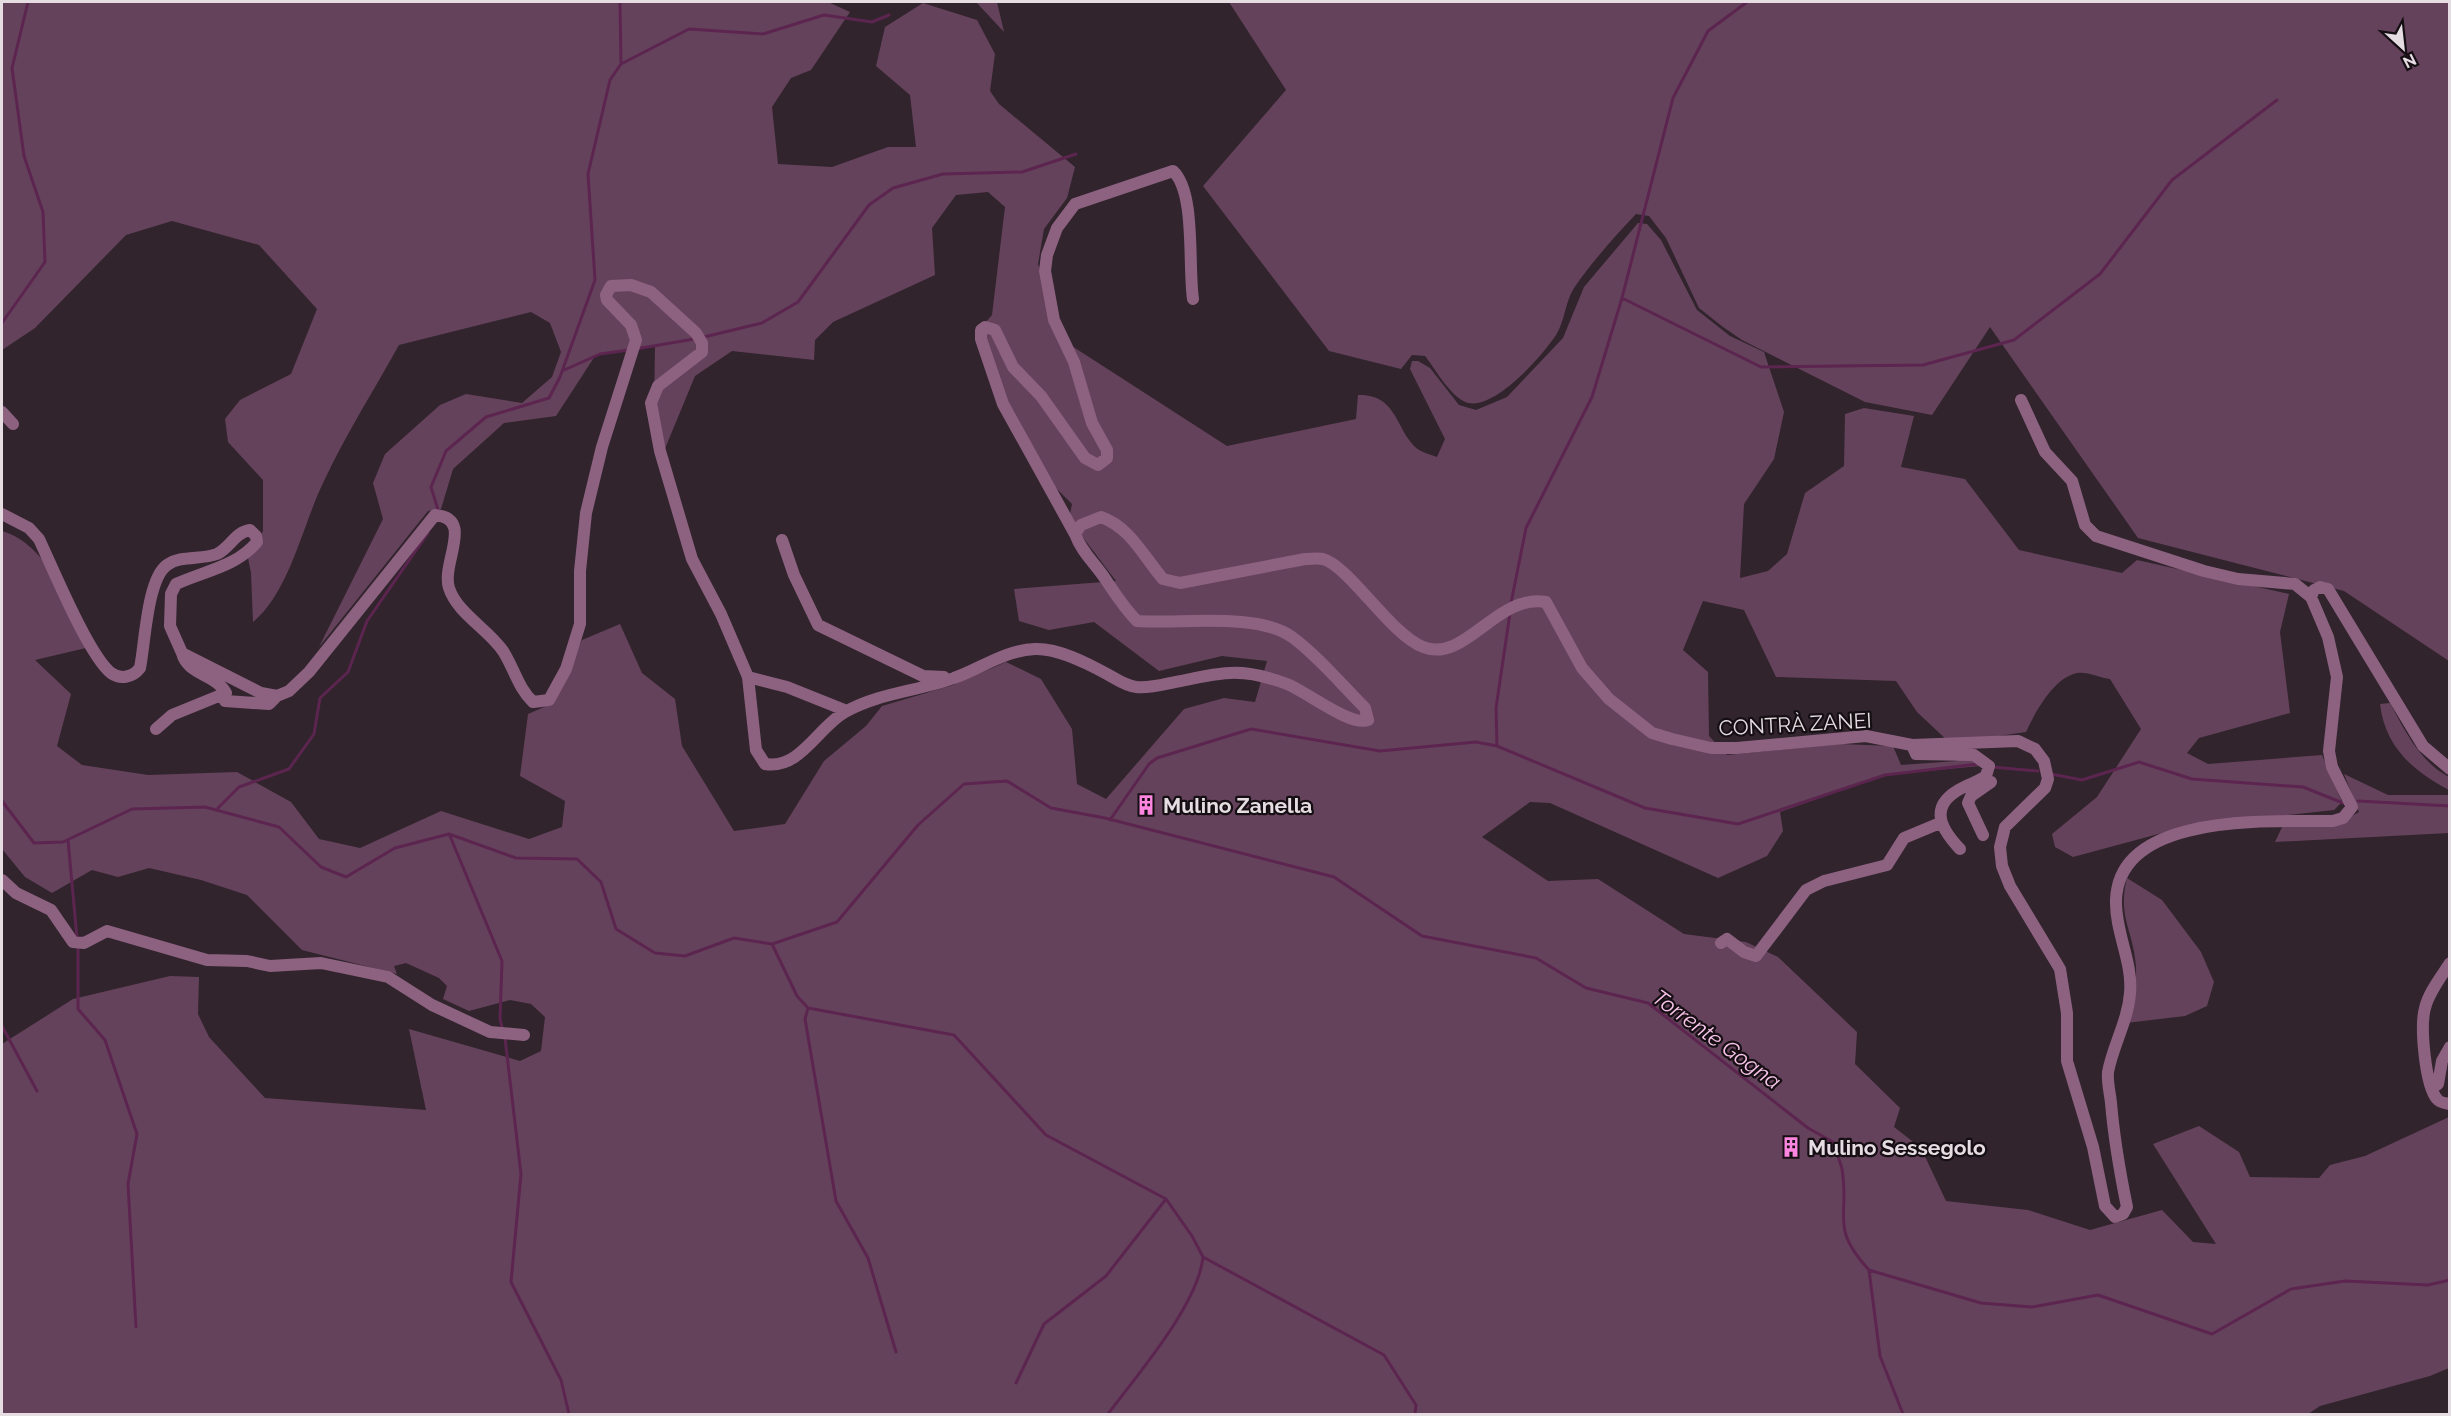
<svg xmlns="http://www.w3.org/2000/svg" width="2451" height="1416" viewBox="0 0 2451 1416" font-family="Raleway,sans-serif">
  <style>
    .green { fill: #65425b }
    .lines { fill: none; stroke-linecap: round; stroke-linejoin: round }
    .stream { stroke: #5c2550; stroke-width: 3 }
    .minor { stroke: #8d6281; stroke-width: 12 }
    .labels { text-anchor: middle; dominant-baseline: central; stroke-width: 4.5; stroke-linejoin: round; paint-order: stroke }
    .street-label { font-size: 21px; fill: #e6dde3; stroke: #150f13 }
    .poi-label { font-size: 21px; font-weight: bold; fill: #e6dde3; stroke: #150f13; text-anchor: start }
    .water-label { font-size: 22px; font-style: italic; fill: #f8c3e9; stroke: #150f13 }
  </style>
  <rect width="100%" height="100%" fill="#31242d"/>
  <path class="green" d="M2,2H828L850,12L811,70L791,78L772,107L778,164L832,167L888,147H916L910,95L876,66L885,27L923,3L977,20L995,54L990,91L999,104L1075,167L1067,198L1044,229L1038,264L1061,339L1227,446L1356,419L1358,395C1399,394 1395,432 1419,450C1424,453 1432,455 1437,457L1445,439L1410,369L1412,361H1418L1430,368L1459,405L1476,410L1507,397L1563,338L1584,287L1638,223L1647,224L1661,240L1697,310L1730,336L1764,352L1784,412L1774,459L1744,504L1740,578L1768,571L1787,554L1805,493L1844,466L1845,414L1864,408L1914,416L1901,467L1965,479L2019,550L2122,573L2137,560L2289,594L2280,632L2290,713L2199,738L2187,753L2208,764L2322,755L2342,802L2334,810L2188,826L2073,857L2055,847L2052,834L2097,797L2141,729L2110,679C2101,678 2086,671 2077,673C2053,678 2035,713 2026,732L1950,743L1917,712L1896,681L1776,677L1744,610L1703,601L1683,650L1708,672L1709,736L1727,755L1840,744L1893,746L1901,765L1957,761L1952,748H1972L1988,763L1980,766L1885,775L1780,812L1783,831L1767,856L1718,878L1550,803L1530,802L1482,837L1548,881L1598,879L1684,934L1746,942L1778,957L1857,1032L1855,1064L1900,1108L1894,1127L1921,1148L1946,1201L2028,1210L2090,1230L2162,1210L2193,1242L2216,1244L2153,1144L2199,1126L2239,1152L2250,1177L2319,1178L2330,1165L2365,1156L2449,1117V1368L2430,1376L2320,1406L2308,1414H2V1044L73,999L170,976L199,977L198,1014L209,1037L265,1098L426,1110L409,1029L520,1061L541,1051L545,1017L531,1004L510,1000L469,1011L443,999L447,986L439,978L406,963L394,966L397,974L302,950L247,895L201,880L149,868L118,877L92,870L52,893L25,877L2,849V531C51,546 67,606 86,648L35,660L71,694L57,746L82,765L148,775L237,772L291,802L319,839L360,848L441,811L529,839L562,827L565,801L520,776L528,714L551,704L582,640L620,624L642,673L675,699L682,746L734,831L785,824L824,761L866,726L882,706L953,685L1006,662L1041,679L1072,729L1077,784L1106,799L1184,709L1224,698L1255,702L1267,661L1222,656L1159,671L1094,622L1049,630L1019,621L1014,589L1116,581L1069,519L1072,504L1049,481L1007,405L979,330L992,315L1005,207L988,192L956,195L932,228L935,275L833,322L815,340L814,360L732,351L695,376L664,451L654,408L655,345L595,356L556,416L504,423L453,469L441,509L428,511L319,647L383,519L373,483L385,454L440,405L466,394L522,403L552,377L561,352L550,323L531,312L399,345C374,390 346,434 324,481C303,523 290,592 253,622L251,573L248,558L263,531V480L228,442L225,419L240,400L291,374L317,309L259,245L172,221L126,235L35,328L2,350Z
    M976,2H997L1004,32Z
    M1229,2H2449V661L2344,591L2138,538L1990,327L1932,415L1865,402L1742,340L1723,327L1699,308L1666,238L1649,216L1636,214C1614,237 1592,262 1574,288C1565,302 1565,321 1556,335C1542,356 1496,409 1468,403C1451,398 1436,370 1425,356L1412,355L1401,369L1329,351L1203,186L1286,90Z
    M2390,703C2405,731 2420,762 2449,777V790C2413,771 2385,747 2380,704Z
    M2344,774L2388,795H2449V833L2275,842L2283,825L2345,820L2359,812Z
    M2127,878L2162,900L2201,952L2214,982L2207,1006L2185,1016L2126,1023C2131,1004 2137,986 2136,967C2134,932 2117,917 2127,878Z"/>
  <g class="lines">
    <path class="stream" d="M620,2L621,64
      M1622,298L1761,367L1923,365L2014,340L2100,274L2172,180L2277,100
      M2,323L45,262L43,212L24,156L12,68L28,2
      M704,337L762,323L798,302L869,205L893,188L943,174L1022,172L1076,154
      M636,349L694,339
      M562,371L600,354L629,350
      M439,513L431,487L446,451L486,417L549,398L560,377L595,280L588,174L610,80L621,64L689,29L763,34L824,15L872,22L889,15
      M1511,603L1526,528L1592,397L1622,298L1673,98L1708,31L1747,2
      M1497,746L1496,708L1510,613
      M1992,767L2038,771
      M2051,774L2082,780L2139,762L2192,779L2303,787L2343,803
      M2,801L34,843L63,842L132,809L205,807L279,827L321,867L346,877L395,848L449,834L516,858L577,859L601,882L616,929L655,953L685,956L734,938L772,944L837,922L918,825L964,784L1007,781L1051,808L1105,818L1334,877L1422,936L1536,958L1586,988L1648,1003L1808,1128L1833,1142C1836,1151 1840,1161 1842,1169C1850,1218 1829,1226 1869,1270
      M2358,801L2450,806
      M218,808L239,787L289,769L314,734L320,698L348,672L367,621L428,533
      M1110,820L1149,764L1157,758L1251,729L1380,751L1476,742L1497,746L1645,808L1738,824L1885,775L1978,764
      M450,836L502,961L500,1019L503,1031
      M68,840L77,938
      M772,944L797,996L808,1008L954,1035L1046,1135L1166,1199L1192,1236L1203,1257L1384,1355L1416,1405L1415,1414
      M78,947V1009L105,1040L137,1134L128,1184L136,1327
      M808,1008L805,1019L836,1201L868,1258L896,1352
      M2,1026L37,1091
      M505,1038L521,1174L511,1282L561,1380L569,1414
      M1869,1270L1981,1303L2032,1307L2098,1295L2212,1334L2291,1289L2345,1281L2428,1285L2450,1280
      M1869,1270L1880,1356L1903,1414
      M1016,1383L1044,1324L1106,1276L1166,1199
      M1108,1414C1137,1375 1198,1305 1203,1257"/>
    <path class="minor" d="M2021,400L2045,452L2072,481L2085,525L2096,536L2204,571L2238,579L2295,584L2311,597
      M2,412L13,424
      M2,514L29,528L39,539C53,569 89,656 111,673C121,680 133,677 140,668C145,644 147,579 167,565C181,555 201,560 217,554C230,548 235,532 250,530L256,536L257,542C236,567 204,571 176,584L171,594L170,626L182,653L261,693L277,696L289,691L309,672L435,515C475,518 441,563 449,588C457,613 488,629 503,651C514,668 518,688 533,702L549,700L566,669L580,624V571L586,513L602,447L636,340L631,325L607,300L606,295L611,286L631,285L651,292L696,333L702,343V352L658,386L651,403L660,451L692,559L721,614L748,677L756,750L765,764C800,770 818,727 845,712C878,693 919,691 954,678C980,669 1005,650 1035,649C1058,648 1087,663 1107,674C1116,679 1126,686 1136,687C1150,689 1168,683 1181,681C1226,671 1244,668 1287,684C1307,692 1351,727 1368,720L1365,708C1341,684 1318,656 1292,637C1258,612 1178,624 1137,621C1124,608 1116,595 1106,580C1095,563 1082,553 1075,534L1003,404L981,339V330L985,327L995,330L1013,367L1041,396L1085,458L1098,465L1107,458V450L1092,423L1074,362L1054,320L1045,271L1047,255L1057,228L1075,204L1173,171C1196,192 1188,266 1193,299
      M1075,534L1081,525L1101,517C1130,527 1144,557 1163,579L1180,583L1305,559C1311,559 1318,558 1323,559C1349,566 1391,635 1423,647C1465,664 1497,593 1546,602L1582,668L1609,699L1652,733L1672,739L1711,748H1737L1866,736L1912,745L2018,741L2035,749L2044,761L2048,779L2045,788L2005,827L2000,847L2002,866L2010,886L2060,969L2067,1013V1061L2093,1147L2105,1206L2115,1217L2123,1214L2127,1207C2120,1173 2114,1138 2111,1103C2110,1093 2107,1082 2108,1072C2113,1045 2128,1021 2130,993C2133,962 2115,932 2116,900C2119,811 2273,822 2333,821L2343,818L2352,807L2332,767L2329,751L2337,677L2328,637L2311,597
      M782,540L794,575L818,625L923,676L944,677
      M2311,597L2314,590L2320,587L2328,589L2423,746L2450,769
      M748,677L787,687L847,711
      M225,701L269,704L277,696
      M156,729L172,715L226,693C216,674 187,675 182,653
      M1912,745L1916,754L1974,755L1989,766L1986,776C1979,781 1972,783 1964,787C1929,804 1938,826 1960,849
      M1983,835L1968,803L1971,796L1991,782
      M2,880L16,893L51,910L73,942L84,943L107,931L207,960L247,961L270,966L321,963L388,977L432,1005L490,1032L524,1035
      M1721,943L1727,939L1744,952L1756,956L1806,890L1824,881L1887,865L1904,838L1940,823
      M2450,963C2441,977 2429,992 2425,1008C2420,1026 2425,1085 2437,1099C2440,1103 2445,1103 2450,1104
      M2432,1088L2438,1084L2442,1061L2450,1047"/>
  </g>
  <defs>
    <g id="building-bare" transform="scale(1.62)"><path d="M-4-6H4V6H1V3H-1V6H-4ZM-2.5-4.3h1.7v1.8h-1.7ZM.8-4.3h1.7v1.8H.8ZM-2.5-1h1.7V.8h-1.7ZM.8-1h1.7V.8H.8Z" fill="#fe86e0" stroke="#150f13" stroke-width="2.5" paint-order="stroke"/></g>
  </defs>
  <g fill-rule="evenodd">
    <use href="#building-bare" x="1146" y="805"/>
    <use href="#building-bare" x="1791" y="1147"/>
  </g>
  <g class="labels">
    <g class="street-label">
      <text transform="translate(1795 724) rotate(-3)">CONTRÀ ZANEI</text>
    </g>
    <g class="poi-label">
      <text x="1163" y="805">Mulino Zanella</text>
      <text x="1808" y="1147">Mulino Sessegolo</text>
    </g>
    <g class="water-label">
      <text transform="translate(1717 1039) rotate(36)">Torrente Gogna</text>
    </g>
  </g>
  <rect width="2451" height="1416" fill="none" stroke="#e6dde3" stroke-width="6"/>
  <g transform="translate(2403 48) rotate(153)" stroke="#150f13" stroke-width="4.5" paint-order="stroke">
  <path d="M0-4.5L10 22L0 15L-10 22Z" fill="#e6dde3"/>
  <text y="-9" font-size="16" font-weight="bold" text-anchor="middle" fill="#e6dde3">N</text>
  </g>
</svg>
